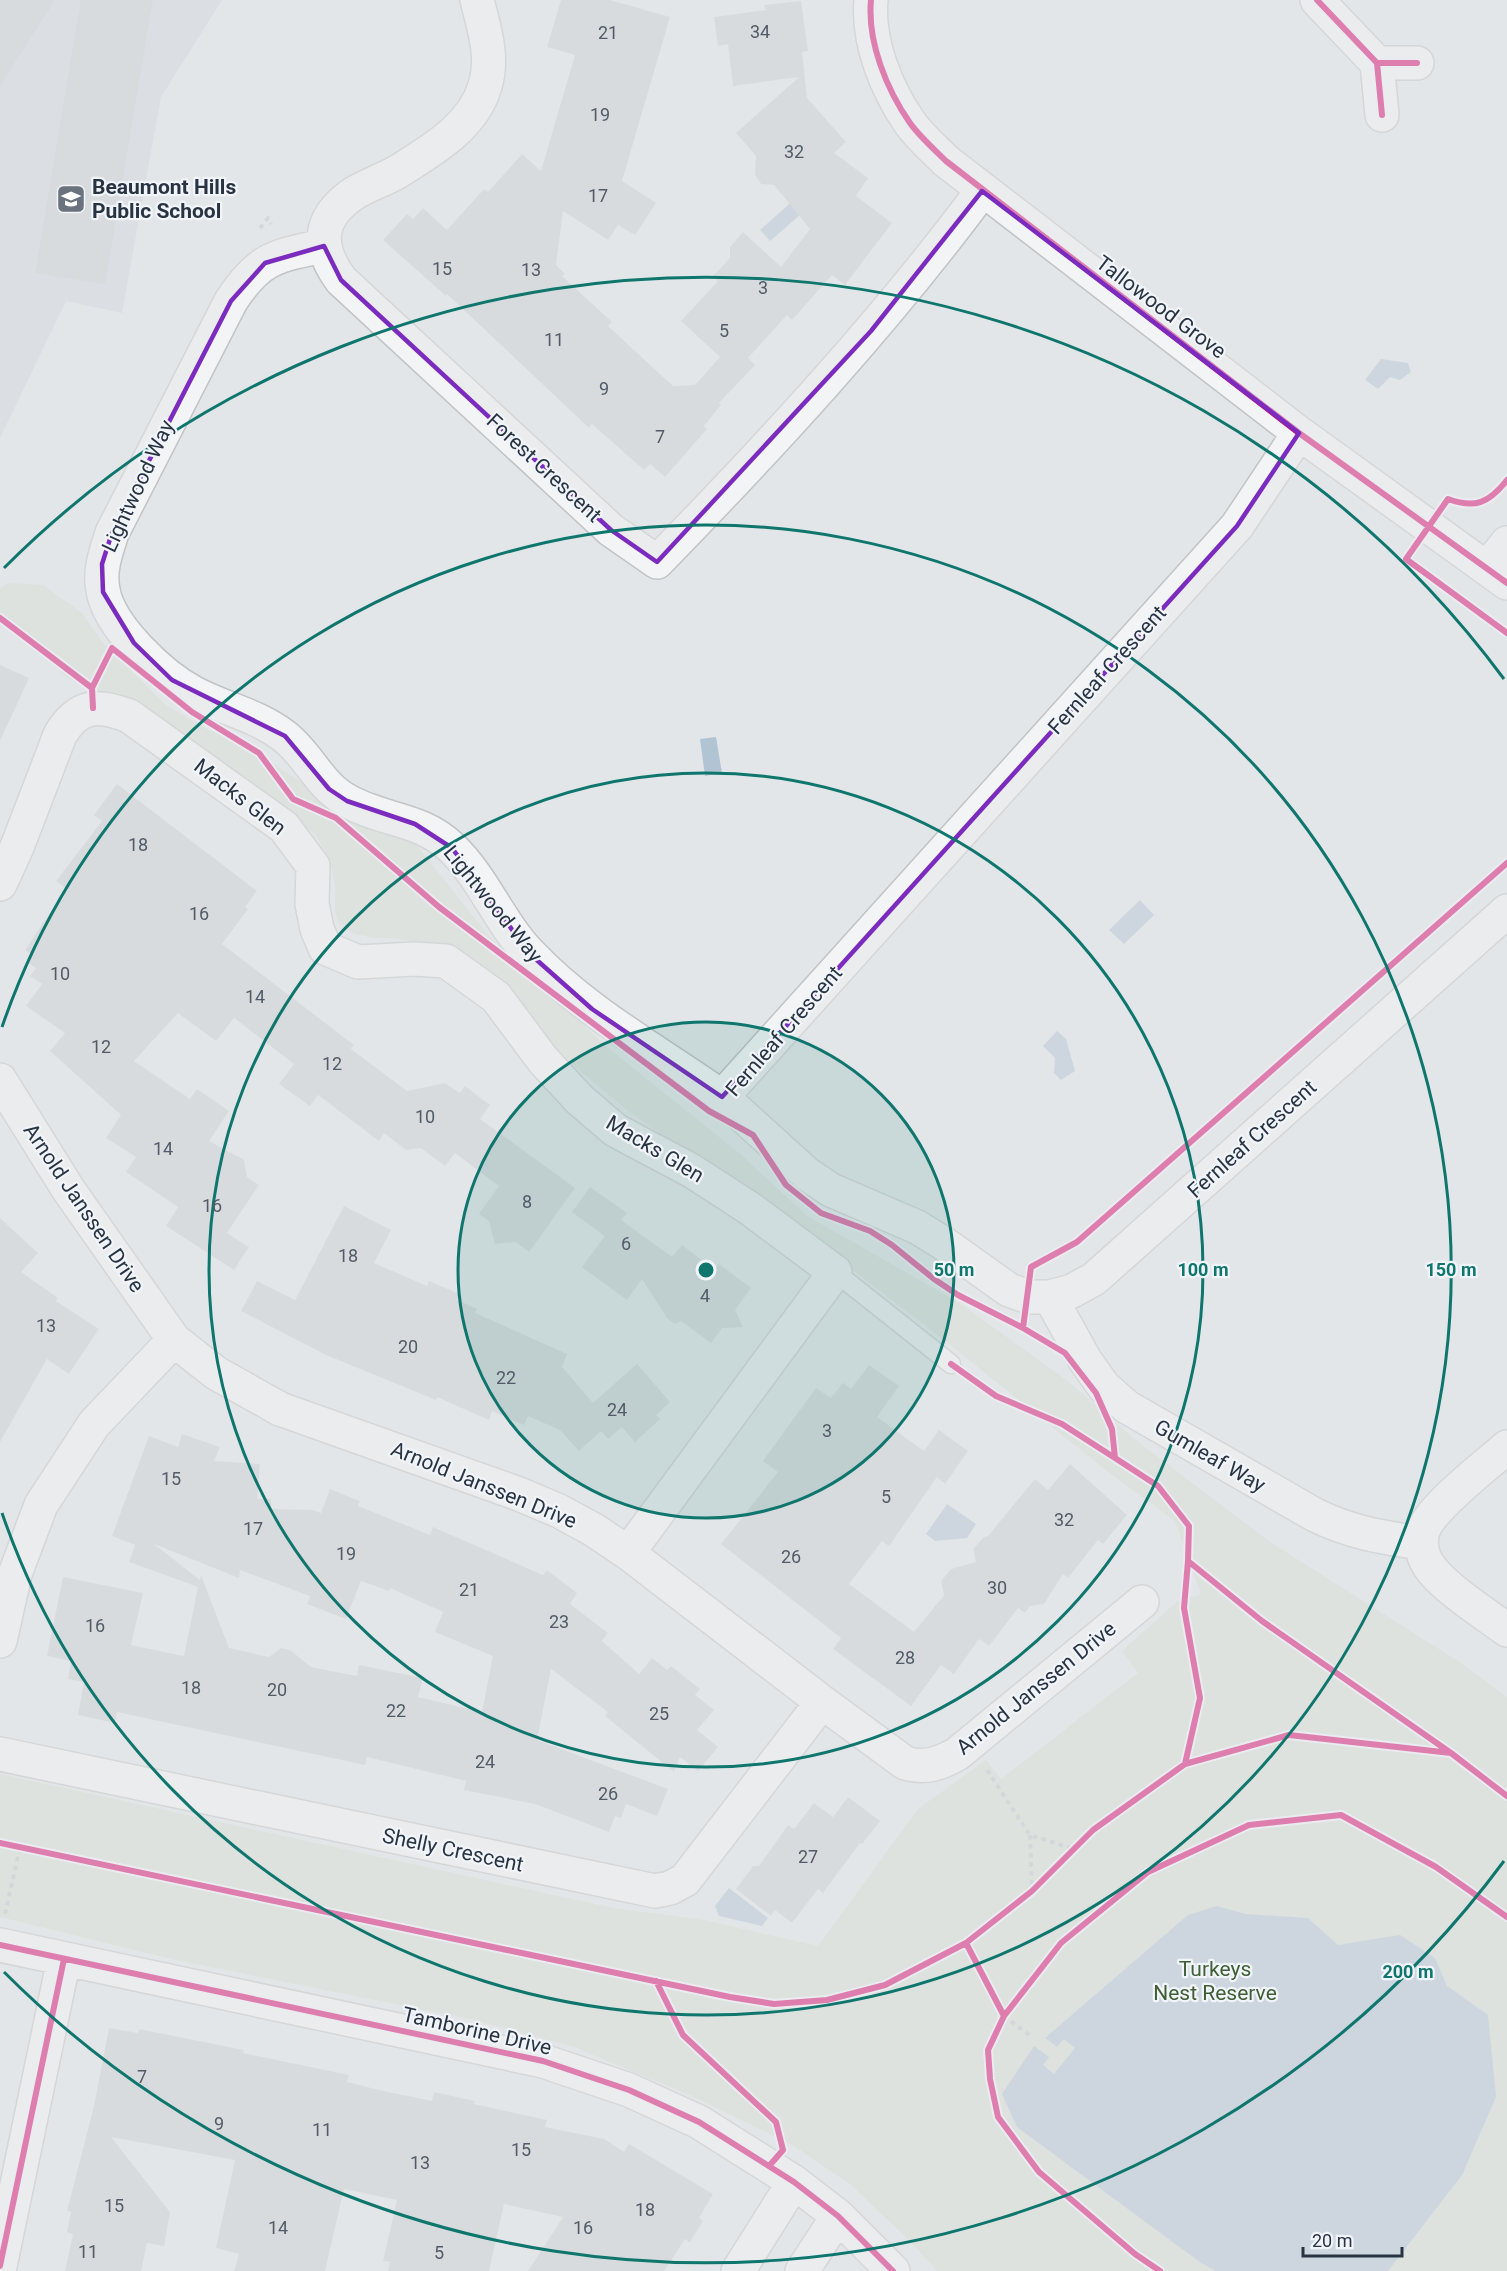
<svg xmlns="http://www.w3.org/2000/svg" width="1507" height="2271" viewBox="0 0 1507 2271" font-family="Roboto,sans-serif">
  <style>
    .built { fill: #d1d6dc }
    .green { fill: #d4ddd3 }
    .water { fill: #b1c4d4 }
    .building { fill: #cbced1; fill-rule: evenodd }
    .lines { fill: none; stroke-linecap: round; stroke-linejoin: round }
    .lane-casing { stroke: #c1c4c6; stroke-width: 21 }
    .street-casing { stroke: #c1c4c6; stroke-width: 36 }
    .path { stroke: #c2c5c9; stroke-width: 4; stroke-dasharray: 4.5 4.5; stroke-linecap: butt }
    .lane { stroke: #f3f4f5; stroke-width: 18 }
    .street { stroke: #f3f4f5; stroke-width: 33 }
    .cycleway-casing { stroke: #f1f4f8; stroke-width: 10 }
    .cycleway { stroke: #d6006c; stroke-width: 6 }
    .marked { fill: none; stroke: #7b2cbf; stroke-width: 4.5; stroke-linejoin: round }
    .ring { fill: none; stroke: #0f766e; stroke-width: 3 }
    .labels { text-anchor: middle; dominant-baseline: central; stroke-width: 4.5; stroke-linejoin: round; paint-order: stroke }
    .number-label { font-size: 18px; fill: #525b67 }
    .poi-label { font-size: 21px; font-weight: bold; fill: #293443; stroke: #f1f4f8; text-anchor: start }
    .street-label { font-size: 21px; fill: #293443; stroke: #f1f4f8 }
    .park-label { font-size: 21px; fill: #405f36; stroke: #f1f4f8 }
    .centre { fill: #0f766e; stroke: #f1f4f8; stroke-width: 3 }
    .ring-label { font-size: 18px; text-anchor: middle; font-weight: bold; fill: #0f766e; stroke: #f1f4f8; stroke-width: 4.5; stroke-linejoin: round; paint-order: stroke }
  </style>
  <rect width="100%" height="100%" fill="#e3e6e8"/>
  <path class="built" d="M0,0H222L161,97L122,313L66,301L0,438Z"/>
  <path class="green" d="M9,583L43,585L82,613L103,643L166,705L207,729L256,751L324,798L415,843L488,935L608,1048L740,1154L807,1216L958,1302L1068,1381L1133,1438L1270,1542L1458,1661L1507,1697V2271H937L908,2239L851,2185L794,2146L692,2096L574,2047L470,2019L176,1960L0,1917V1774L613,1908L704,1920L818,1946L918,1809L986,1760L1001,1779L1138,1673L1122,1651L1180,1599L1201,1595L1175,1521L1107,1471L935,1333L806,1234L628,1111L552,1047L446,946L393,938H373L353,933L339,924L335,911V884L330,860L315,834L273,800L140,712L66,677L0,611V588Z"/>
  <path class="water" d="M804,191L814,203L770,241L760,230Z
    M1381,359L1408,363L1411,372L1400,380L1390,377L1378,389L1365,380Z
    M716,737L722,773L705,776L700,739Z
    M1140,900L1154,915L1124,944L1109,930Z
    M1057,1031L1066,1039L1075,1071L1061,1080L1054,1073L1055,1058L1043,1046Z
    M947,1504L976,1524L967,1538L935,1541L926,1534Z
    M729,1888L768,1918L762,1926L719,1916L715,1906Z
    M1217,1906L1245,1914L1308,1918L1338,1945L1400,1935L1435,1958L1447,1986L1488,2015L1496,2097L1462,2175L1388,2271H1216L1201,2263L1017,2127L1002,2094L1034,2046L1049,2057L1043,2065L1054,2074L1075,2048L1064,2039L1057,2047L1045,2038L1188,1915Z"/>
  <path class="building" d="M0,0H55L0,86Z
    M81,0H153L105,284L35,273Z
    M561,0H610L670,17L622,181L656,203L635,235L618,225L608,240L563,211L556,265L565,274L562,276L612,322L608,326L673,386L695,385L720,357L681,321L718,281L713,276L730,258V247L743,232L781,267L810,229L774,185L761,184L755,175L756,156L736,133L799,77L733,86L728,44L718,46L714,17L766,10L764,5L801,1L808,51L802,52L807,98L846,142L834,153L868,178L856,196L892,223L845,285L832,275L792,320L787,315L748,358L755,365L719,403L721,405L704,426L707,429L665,477L650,464L644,470L592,424L589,428L447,294L446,296L383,240L407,214L413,219L423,208L447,230L484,189L488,192L522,154L541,171L575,55L547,47Z
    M0,665L29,678L0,741Z
    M117,784L257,891L245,907L248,909L222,944L354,1045L351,1049L407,1091L445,1083L460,1093L465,1086L490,1105L480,1119L575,1188L529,1252L516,1242L495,1244L489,1221L479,1214L499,1186L455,1153L445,1166L421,1148L406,1150L384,1133L379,1141L318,1095L310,1106L279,1084L294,1064L234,1018L216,1041L178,1013L134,1061L190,1099L197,1089L229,1111L209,1141L244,1160L247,1177L259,1185L227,1233L249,1247L234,1270L166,1226L178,1207L126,1172L136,1157L106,1138L121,1115L50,1051L65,1033L26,1006L42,984L30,976L36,968L27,962L32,955L25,950L66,889L56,881L102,821L94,815Z
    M590,1187L627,1213L621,1220L672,1257L682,1245L715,1270L719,1264L751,1288L735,1310L743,1327L722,1328L711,1343L681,1321L675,1324L667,1318L642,1279L627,1300L582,1267L605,1236L572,1212Z
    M344,1206L391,1230L374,1263L427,1286L429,1281L460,1294L457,1300L477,1309L475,1313L567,1354L562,1367L593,1403L637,1364L670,1402L656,1415L660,1419L635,1442L622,1427L608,1439L601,1431L579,1451L560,1430L528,1416L524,1425L492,1411L489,1420L437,1397L436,1400L326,1355L241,1311L257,1281L295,1300Z
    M0,1218L38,1253L21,1272L58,1298L56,1301L99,1329L69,1374L47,1359L0,1442Z
    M869,1365L899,1386L877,1417L924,1451L939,1430L968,1451L945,1484L937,1477L889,1546L882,1541L849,1584L914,1632L944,1595L941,1581L951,1569L976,1562L973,1549L984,1537L988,1536L1035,1479L1048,1490L1070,1464L1127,1515L1103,1544L1098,1540L1068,1578L1063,1574L1044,1604L1030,1606L1025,1613L1018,1608L989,1646L979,1639L954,1674L941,1665L911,1706L833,1649L841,1638L721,1544L778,1472L763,1461L816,1388L831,1398L843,1383L851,1389Z
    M182,1434L220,1447L214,1461L260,1464L257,1499H271V1509L313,1510L321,1513L330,1489L360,1501L358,1506L430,1535L433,1527L543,1575L547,1570L577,1593L570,1604L608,1633L602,1641L639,1674L652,1658L667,1670L671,1666L700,1689L695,1695L714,1710L697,1730L718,1747L698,1771L680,1757L674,1772L605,1716L608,1712L551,1669L537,1740L668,1789L657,1816L626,1804L621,1818L615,1816L609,1832L535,1804L464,1790L466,1781L367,1757L365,1765L117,1712L115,1723L78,1715L84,1682L68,1679L71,1661L47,1656L63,1577L143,1593L131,1645L184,1656L198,1587L129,1562L135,1545L112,1536L149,1436L178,1447ZM154,1544L239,1578L240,1570L310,1596L307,1604L346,1619L361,1581L389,1591L390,1588L443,1612L435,1632L493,1656L482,1712L418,1697L423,1678L359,1665L357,1676L311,1667L290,1650L281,1648L269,1657L229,1648L201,1575L200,1580Z
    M848,1797L880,1821L862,1844L860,1843L823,1893L818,1889L792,1923L775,1910L771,1916L736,1889L753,1866H759L788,1825L794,1829L814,1803L833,1817Z
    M109,2028L138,2033L139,2029L244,2050L243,2053L349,2075L347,2082L379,2090L432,2101L434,2092L475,2101L474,2104L547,2120L545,2127L604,2139L624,2152L629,2144L713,2194L699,2218L703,2221L690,2242L685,2239L664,2271H528L563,2217L504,2204L489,2271H388L390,2262L383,2261L397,2200L344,2189L325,2271H234L239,2254L216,2248L235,2160L111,2137L170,2212L164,2246L147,2243L141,2271H65L73,2234L67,2232L71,2212L67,2211L94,2106Z"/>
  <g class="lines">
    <g class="lane-casing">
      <path id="lane" d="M835,1272L951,1364"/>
    </g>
    <g class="street-casing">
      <path id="street" d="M477,0C484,28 494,57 485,86C473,127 432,150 399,171C384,180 367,185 353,194C317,219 317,247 341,280L611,530L657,562C772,444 884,323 982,191
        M871,0C867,42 887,90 910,123C920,137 934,149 946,161L1299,433L1507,583
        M1317,0L1377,63
        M1382,115L1377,63H1417
        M324,246C275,256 259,258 231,301L112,533C106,552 99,570 103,590C109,627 162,676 194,693C224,709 257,715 284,736C308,754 319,785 346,800C381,821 420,817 452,848C484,879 499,922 530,954C585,1012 657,1051 722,1097
        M1299,433L1237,526L722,1097L807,1174L831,1190L917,1227L943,1243L1009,1290L1029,1297H1050L1072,1291L1094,1279L1507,911
        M1487,568L1507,543
        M0,884L17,847L60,735C78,704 98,704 129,716L284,827L313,866L312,904L317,929L325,948L358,962L414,959L446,961L496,997L543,1060L579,1099L615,1130L692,1171L749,1208L835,1272L628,1553
        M0,1080L68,1189L174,1340L216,1373L280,1409L519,1494L559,1511L594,1530L628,1553L822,1702L905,1763C925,1769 939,1764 957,1754L1142,1602
        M1050,1297L1085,1360L1104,1387L1127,1407L1315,1515C1352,1533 1381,1537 1421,1543
        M1507,1447C1487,1465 1431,1507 1423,1531C1419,1545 1423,1559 1432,1570C1449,1591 1484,1613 1507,1630
        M0,1641L15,1574L41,1505L94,1424L174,1340
        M0,1754L655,1891L670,1888L685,1880L822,1702
        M0,1945L543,2061L629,2090L699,2122L794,2182L838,2216L893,2271
        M0,2266L64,1959
        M738,2271L794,2182
        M802,2271L838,2216"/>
    </g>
    <path class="path" d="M260,228L268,218L271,224
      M987,1770L1030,1835L1074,1849
      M1030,1835L1032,1891
      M5,1914L20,1847
      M1004,2016L1032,2037"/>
    <use href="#lane" class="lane"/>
    <use href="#street" class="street"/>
    <g class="cycleway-casing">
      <path id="cycleway" d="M871,0C867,42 887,90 910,123C920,137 934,149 946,161L1299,433L1507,583
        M1317,0L1377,63
        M1382,115L1377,63H1417
        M1507,480C1489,503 1475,509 1448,499L1406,559L1507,633
        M0,618L92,688L93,708
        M92,688L112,648L192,712L259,753L293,799L336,818L439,907L709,1111L753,1135L786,1185L821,1213L870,1231L892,1245L934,1279L958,1295L1023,1328
        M1507,863L1077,1242L1031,1267L1023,1328L1065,1353L1096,1393L1112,1429L1115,1458L1158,1486L1189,1526L1188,1561L1262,1621L1451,1753L1507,1796
        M951,1364L996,1396L1062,1424L1115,1458
        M1185,1764L1200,1698L1184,1608L1188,1561
        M0,1843L730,1997L774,2004L827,2000L885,1985L966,1943L1032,1891L1093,1830L1185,1764L1289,1735L1451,1753
        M966,1943L1004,2016
        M0,1945L543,2061L629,2090L699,2122L794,2182L838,2216L893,2271
        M656,1981L683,2035L776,2122L783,2150L770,2165
        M0,2266L64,1959
        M1160,2271L1135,2254L1039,2172L998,2117L990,2079L988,2050L1004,2016L1061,1943L1148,1872L1249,1825L1341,1815L1436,1867L1507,1917"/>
    </g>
    <use href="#cycleway" class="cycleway"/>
  </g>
  <path d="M0 0H1507V2271H0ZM982,191L1299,433L1237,526L722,1097L592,1009L530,954L452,848L415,824L347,801L329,789L285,736L172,680L134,643L103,592L102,564L112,533L231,301L265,263L324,246L341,280L611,530L657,562L871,331Z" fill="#e3e6e8" fill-opacity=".55" fill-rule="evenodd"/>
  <path class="marked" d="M982,191L1299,433L1237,526L722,1097L592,1009L530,954L452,848L415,824L347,801L329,789L285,736L172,680L134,643L103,592L102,564L112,533L231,301L265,263L324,246L341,280L611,530L657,562L871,331Z"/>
  <circle cx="706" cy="1270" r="248" fill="#0f766e" fill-opacity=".12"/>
  <g class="ring">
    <circle cx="706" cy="1270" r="248"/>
    <circle cx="706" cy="1270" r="497"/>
    <path d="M2 1027A745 745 0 1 1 2 1513"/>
    <path d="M1504 1861A993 993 0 0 1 4 1972M4 568A993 993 0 0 1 1504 679"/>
  </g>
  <defs>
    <g id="school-square" transform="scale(1.5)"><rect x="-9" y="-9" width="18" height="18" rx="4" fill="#6a727d" stroke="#f1f4f8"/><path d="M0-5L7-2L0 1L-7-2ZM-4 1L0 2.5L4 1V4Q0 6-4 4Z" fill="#fff"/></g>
  </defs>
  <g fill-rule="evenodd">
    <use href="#school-square" x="71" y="199"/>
  </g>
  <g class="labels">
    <g class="number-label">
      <text x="760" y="31">34</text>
      <text x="608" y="32">21</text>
      <text x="600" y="114">19</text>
      <text x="794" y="151">32</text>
      <text x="598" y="195">17</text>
      <text x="442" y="268">15</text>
      <text x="531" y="269">13</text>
      <text x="763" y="287">3</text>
      <text x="724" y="330">5</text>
      <text x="554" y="339">11</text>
      <text x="604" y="388">9</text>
      <text x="660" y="436">7</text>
      <text x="138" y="844">18</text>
      <text x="199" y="913">16</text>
      <text x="60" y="973">10</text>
      <text x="255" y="996">14</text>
      <text x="101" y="1046">12</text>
      <text x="332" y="1063">12</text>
      <text x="425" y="1116">10</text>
      <text x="163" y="1148">14</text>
      <text x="527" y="1201">8</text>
      <text x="212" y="1205">16</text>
      <text x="626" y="1243">6</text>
      <text x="348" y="1255">18</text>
      <text x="705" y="1295">4</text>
      <text x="46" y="1325">13</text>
      <text x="408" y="1346">20</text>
      <text x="506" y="1377">22</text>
      <text x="617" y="1409">24</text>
      <text x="827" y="1430">3</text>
      <text x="171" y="1478">15</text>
      <text x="886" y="1496">5</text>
      <text x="1064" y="1519">32</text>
      <text x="253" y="1528">17</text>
      <text x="346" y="1553">19</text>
      <text x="791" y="1556">26</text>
      <text x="997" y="1587">30</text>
      <text x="469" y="1589">21</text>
      <text x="559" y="1621">23</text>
      <text x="95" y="1625">16</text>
      <text x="905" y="1657">28</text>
      <text x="191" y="1687">18</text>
      <text x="277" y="1689">20</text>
      <text x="396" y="1710">22</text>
      <text x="659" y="1713">25</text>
      <text x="485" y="1761">24</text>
      <text x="608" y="1793">26</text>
      <text x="808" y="1856">27</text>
      <text x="142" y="2076">7</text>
      <text x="219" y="2123">9</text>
      <text x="322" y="2129">11</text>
      <text x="521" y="2149">15</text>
      <text x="420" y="2162">13</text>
      <text x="114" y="2205">15</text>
      <text x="645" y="2209">18</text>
      <text x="278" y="2227">14</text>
      <text x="583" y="2227">16</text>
      <text x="88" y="2251">11</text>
      <text x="439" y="2252">5</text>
    </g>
    <g class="poi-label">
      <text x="92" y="187">Beaumont Hills<tspan x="92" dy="24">Public School</tspan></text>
    </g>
    <g class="street-label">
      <text transform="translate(1161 307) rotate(37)">Tallowood Grove</text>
      <text transform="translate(544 468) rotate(43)">Forest Crescent</text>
      <text transform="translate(138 486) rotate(-65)">Lightwood Way</text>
      <text transform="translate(1107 670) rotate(-48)">Fernleaf Crescent</text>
      <text transform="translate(240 797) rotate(38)">Macks Glen</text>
      <text transform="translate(493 904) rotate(51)">Lightwood Way</text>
      <text transform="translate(784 1031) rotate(-49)">Fernleaf Crescent</text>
      <text transform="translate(1252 1139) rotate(-42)">Fernleaf Crescent</text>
      <text transform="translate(655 1149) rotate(31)">Macks Glen</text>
      <text transform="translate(84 1208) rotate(56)">Arnold Janssen Drive</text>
      <text transform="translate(1210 1456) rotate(30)">Gumleaf Way</text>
      <text transform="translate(484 1485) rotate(22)">Arnold Janssen Drive</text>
      <text transform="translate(1036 1688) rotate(-39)">Arnold Janssen Drive</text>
      <text transform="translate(453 1850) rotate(12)">Shelly Crescent</text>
      <text transform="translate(477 2031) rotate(13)">Tamborine Drive</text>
    </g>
    <g class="park-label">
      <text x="1215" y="1969">Turkeys<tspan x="1215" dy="24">Nest Reserve</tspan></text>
    </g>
  </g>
  <circle cx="706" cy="1270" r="9" class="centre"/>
  <g class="ring-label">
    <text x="954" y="1276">50 m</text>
    <text x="1203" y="1276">100 m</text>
    <text x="1451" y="1276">150 m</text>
    <text x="1408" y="1978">200 m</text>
  </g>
  <path d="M1303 2247v9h99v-9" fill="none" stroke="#293443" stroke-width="3"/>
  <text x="1312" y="2247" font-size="18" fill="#293443" stroke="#f1f4f8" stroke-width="4.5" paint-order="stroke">20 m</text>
</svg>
